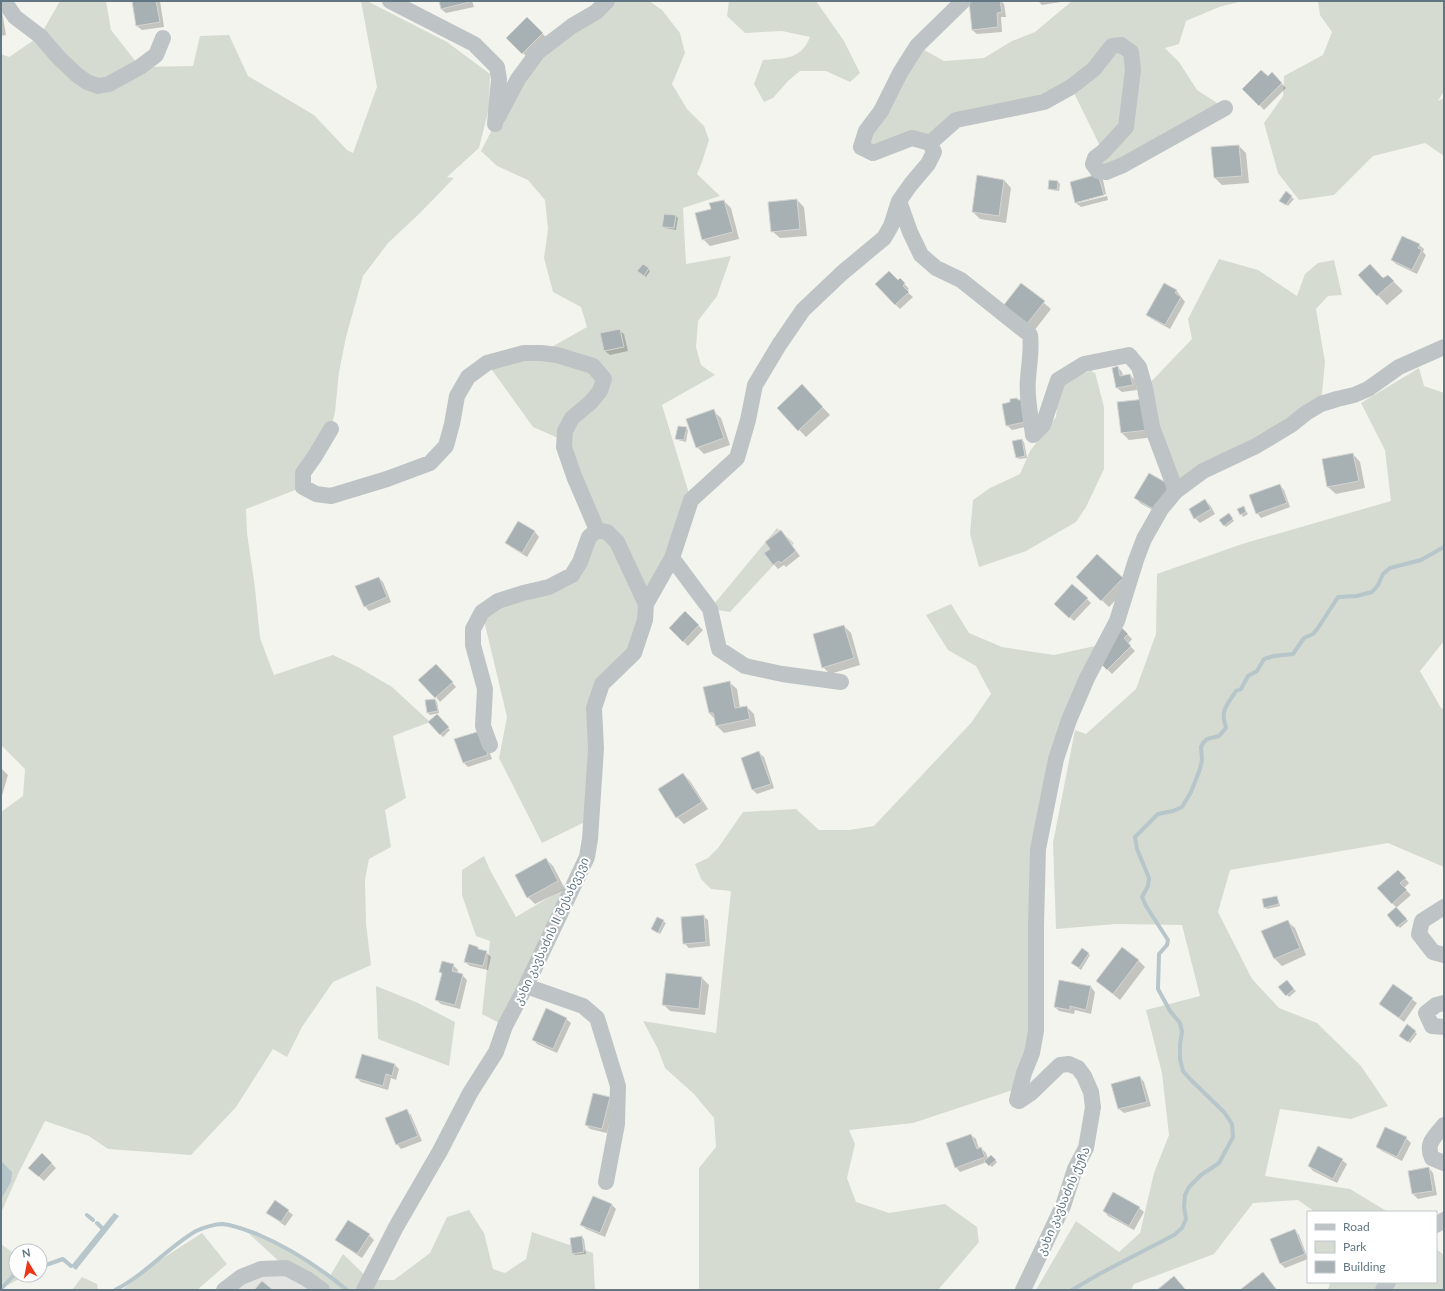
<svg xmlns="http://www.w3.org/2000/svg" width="1445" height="1291" viewBox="0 0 1445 1291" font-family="Lato,'Noto Sans Georgian',sans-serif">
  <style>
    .built { fill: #e4e5e3 }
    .green { fill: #d5dbd0 }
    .water { fill: #b7c6ca }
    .shadow { fill: #0003 }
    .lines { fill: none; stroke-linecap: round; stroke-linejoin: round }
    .stream { stroke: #b7c6ca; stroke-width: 4 }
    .building { fill: #a7b1b4; stroke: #d5d5d2 }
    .minor { stroke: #bec4c6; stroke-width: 16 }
    .labels { text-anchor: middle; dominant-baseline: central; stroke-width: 4; stroke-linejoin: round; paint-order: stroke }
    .street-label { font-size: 12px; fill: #617682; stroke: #fff }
  </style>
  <rect width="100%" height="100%" fill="#f4f4ef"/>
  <path class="built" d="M286,1268L322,1290H224Z"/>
  <path class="green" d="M60,1H106L111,30L140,67L193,66L200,36L229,35L248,76L314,115L347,150L353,153L377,87L361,1H367L447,42L490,74L489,108L479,148L447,177L454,178L418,215L388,243L363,276L346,337L339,372L335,412L331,429L303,487L246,509L247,533L255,588L260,638L274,675L333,655L358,667L392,687L430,722L393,736L406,798L385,810L391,847L369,859L365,880L366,923L371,965L333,982L302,1027L287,1057L273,1049L236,1107L191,1155L108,1149L89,1136L45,1121L19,1172L1,1213V812L23,796L25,769L1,745V54L9,57L40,36Z
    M605,1H649L662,10L680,33L685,53L672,84L687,109L704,126L709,140L702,162L697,174L720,196L683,208L686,264L731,256L717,296L698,321L696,347L701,365L715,375L662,405L691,500L634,653L602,684L591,819L542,843L499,758L507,717L482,612L572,575L597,530L565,441L533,427L487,363L541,353L587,327L581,307L553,292L544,258L548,229L545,200L528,180L497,166L481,151L518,79Z
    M729,1H816L844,41L860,73L850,82L826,71H800L788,81L773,98L764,102L754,84L763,60C785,58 801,60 810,37L782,31L745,33L727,16Z
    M1072,1H1243L1219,7L1186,21L1179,44L1165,48L1179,62L1197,90L1225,108L1098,171L1103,152L1071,87L956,120L930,143L861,147L917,46L944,61L984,58L1012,41L1035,32Z
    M1318,1H1444V91L1438,101L1444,98V156L1425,143L1373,156L1334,195L1299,200L1278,173L1264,123L1283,96L1284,76L1323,55L1332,32L1320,15Z
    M1219,259L1258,270L1297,296L1305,274L1318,263L1334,260L1342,295L1328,296L1316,309L1325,362L1321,404L1176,491L1145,388L1192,339L1188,319Z
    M1419,368L1424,386L1444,393V641L1420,671L1441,708L1444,709V867L1388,843L1230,870L1218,912L1252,979L1279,1008L1317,1023L1361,1066L1388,1106L1351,1119L1280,1109L1265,1176L1350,1189L1388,1212H1315L1298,1200L1253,1203L1214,1254L1134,1284L1131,1290H1036L1076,1221L1119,1252L1140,1233L1154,1173L1169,1135L1162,1073L1146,1010L1200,996L1182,925L1116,924L1056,929L1053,843L1075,730L1086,734L1136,689L1156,634L1157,574L1242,544L1391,501L1385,450L1361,403Z
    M1092,370L1093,373L1095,372L1104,407V469L1086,507L1076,522L1026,551L979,567L970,534L973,500L990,488L1020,474L1030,451L1056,417L1059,386L1061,383Z
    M777,528L794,543L730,612L710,609Z
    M951,604L969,633L1002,647L1054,655L1104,644L1087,678L1038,849L1037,995L1019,1088L913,1123L849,1130L855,1144L847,1178L856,1202L889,1213L945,1204L977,1227L979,1242L938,1290H699V1168L716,1147L714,1118L694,1094L665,1068L658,1049L643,1021L716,1033L731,891L711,889L701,879L695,864L708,858L718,848L743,812L796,809L819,830H849L874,826L971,723L991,694L976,666L948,650L926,615Z
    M484,856L490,870L516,917L576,881L505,1026L482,1014L490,941L476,936L462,895V870Z
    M376,986L418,1003L455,1022L449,1066L378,1039Z
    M469,1210L484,1233L493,1269L505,1273L526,1259L532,1232L593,1253L595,1290H322L286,1268L243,1228L277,1243L330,1276L343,1254L370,1280H394L430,1253L447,1217Z
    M202,1233L227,1264L197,1290H122L154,1264Z
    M1,1244L16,1255V1275H26L1,1289Z
    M1436,1249L1444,1255V1290H1328L1330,1282H1436Z
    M82,1277L97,1284L98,1290H72Z"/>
  <path class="water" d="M1,1161L12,1172L11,1182L1,1199Z
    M114,1213L119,1216L76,1270L71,1266Z"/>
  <path class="shadow" d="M133,1H160L164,27L142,30L137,26Z
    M440,1H472L474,7L446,13L441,9Z
    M987,1H1001L1004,4L1006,17H1001L1002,32L977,34L972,30Z
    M1038,1H1067L1042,5Z
    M1,5L6,35L1,36Z
    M527,19L547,38L528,58L508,38Z
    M1272,74L1286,88L1264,110L1244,89L1268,78Z
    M1239,146L1246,153L1249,183L1222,185L1215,178L1212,148Z
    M1098,175L1103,180L1106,194L1078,201V203L1107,196L1108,200L1081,207L1076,203Z
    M978,177L1004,180L1011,188L1006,223L980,219L973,212Z
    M1050,181L1058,182L1060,184L1059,191L1051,190L1049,188Z
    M1286,193L1294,199L1288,206L1282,202Z
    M797,200L804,207L807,236L780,238L772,231Z
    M724,201L731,208L739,239L710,246L703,239L712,210Z
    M676,216L678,218L676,230L665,228L663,226Z
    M1419,245L1424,249L1423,252L1426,255L1417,274L1396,264L1392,260Z
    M648,269L650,271L646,277L641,273Z
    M1359,275L1384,279L1388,276L1403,291L1387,305Z
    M900,279L909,289L906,291L913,297L900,309L895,304L898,281Z
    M1021,284L1051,309L1034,331L1011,313Z
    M1176,290L1185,302L1170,329L1152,319L1147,315Z
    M619,330L624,334L628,351L610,355L605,351Z
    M1118,367L1122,372L1123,376L1130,375L1135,380L1137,390L1122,392L1117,388Z
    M802,386L830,415L806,437L778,408Z
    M1017,399L1019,401L1034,425L1012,430L1007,425L1011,403Z
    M1118,403L1155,437L1129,440L1122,433Z
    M713,411L721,418L730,445L704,454L697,447Z
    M686,428L688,430L686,442L678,440L676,438Z
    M1022,440L1024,442L1027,458L1019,459L1017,457Z
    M1353,454L1360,462L1365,488L1336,494L1328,487Z
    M1149,474L1160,514L1140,503L1136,498Z
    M1280,485L1284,490L1290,507L1261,518L1257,513Z
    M1205,501L1210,505L1215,514L1200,523L1195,518Z
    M1243,507L1248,514L1243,517L1239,510Z
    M1230,516L1234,521L1226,527L1224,525Z
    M519,523L535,532L539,537L527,557L511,547L507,543Z
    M781,531L800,556L786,567L784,565L778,569L765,554L772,549Z
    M1097,556L1129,586L1109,607L1085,584Z
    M379,578L383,582L391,602L369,611L365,606Z
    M1087,599L1091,603L1074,621L1056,604Z
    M685,613L703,630L688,646L670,628Z
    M844,626L851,633L860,665L830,674L823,667Z
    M1122,629L1132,639L1128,644L1135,651L1112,674L1098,660Z
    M441,670L456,687L440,702L436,697Z
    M729,682L737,689L740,708L747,707L754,714L756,726L724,733L717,726L715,719L709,713Z
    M435,700L437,702L439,713L430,715L428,713Z
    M437,716L450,730L443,737L429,722Z
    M484,737L492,759L468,767L464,763L456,740Z
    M759,753L764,757L774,788L757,794L753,790Z
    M1,768L8,775L1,799Z
    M683,774L690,781L708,809L684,824L677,817Z
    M546,859L553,866L565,889L535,904L528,897Z
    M1403,876L1409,883L1404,888L1411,895L1396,908L1408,921L1400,928L1388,915L1397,908L1392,903Z
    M1276,897L1278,899L1280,906L1267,909L1265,907Z
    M703,916L708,920L710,946L689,948L684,943Z
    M657,918L666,923L660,934L652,929Z
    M1287,921L1295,928L1306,955L1282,966L1275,959Z
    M478,948L481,951L486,952L491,957L488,970L470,966L465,962Z
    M1088,954L1090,955L1081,970L1072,963Z
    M1138,960L1145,967L1120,1000L1097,981Z
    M453,965L458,970L457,974L462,975L467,980L460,1009L441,1004L436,1000L443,975L440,972Z
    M702,978L709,985L705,1015L670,1011L663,1004Z
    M1286,982L1296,991L1289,997L1280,987Z
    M1393,986L1417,1003L1404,1022L1380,1004Z
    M1091,987L1095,992L1091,1014L1075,1010L1074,1014L1059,1011L1055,1007Z
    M566,1019L571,1023L557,1053L537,1044L533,1039Z
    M1415,1032L1417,1034L1410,1043L1402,1037Z
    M395,1065L399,1069L396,1080L391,1078L388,1090L361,1082L356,1077Z
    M1140,1077L1144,1082L1151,1106L1124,1113L1119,1109Z
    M610,1098L614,1103L607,1133L590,1129L586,1125Z
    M406,1110L411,1115L422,1141L401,1149L397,1144Z
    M971,1135L976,1139L979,1149L981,1148L986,1153L988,1159L991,1156L997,1162L992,1167L987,1162L960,1172L956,1167Z
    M1406,1138L1411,1143L1402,1161L1382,1151L1377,1147Z
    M42,1154L56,1168L44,1181L34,1172Z
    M1342,1160L1347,1164L1337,1183L1313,1171L1309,1166Z
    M1429,1168L1433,1173L1437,1195L1418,1199L1413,1194L1409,1171Z
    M593,1197L612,1205L616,1209L605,1237L586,1229L581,1224Z
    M1139,1208L1144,1212L1134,1230L1108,1216L1104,1211Z
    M288,1211L293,1215L285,1226L268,1213Z
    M1295,1230L1299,1235L1308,1259L1285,1268L1281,1264Z
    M369,1235L374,1240L362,1258L341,1244L337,1240Z
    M582,1237L584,1239L586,1254L575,1255L573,1253Z"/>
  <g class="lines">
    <path class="stream" d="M87,1215L93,1220
      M97,1223L102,1228
      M40,1267L63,1259L71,1266
      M1,1289L13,1276L16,1274
      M115,1290C145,1275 167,1248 196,1231C202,1228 215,1224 222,1224C234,1225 246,1230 257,1234C290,1248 319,1267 347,1290
      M1072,1290L1101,1273L1174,1235L1182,1228L1186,1219L1184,1207L1185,1195L1189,1187L1201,1175L1219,1163L1233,1137L1232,1124L1224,1112L1191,1080L1183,1071L1180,1059V1044L1182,1032L1180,1023L1170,1011L1158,989L1159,954L1167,945L1168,940L1146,906L1142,897L1148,886L1149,878L1137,849L1135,837L1158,814L1173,811L1182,807L1191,792L1200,769L1202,760L1201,747L1203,743L1207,739L1219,736L1226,728C1220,710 1226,707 1236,691L1241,689L1248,676L1257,671L1264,659L1274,656L1293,654L1304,638L1313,634L1318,628L1338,597L1357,596L1372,592L1378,585L1383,574L1390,568L1421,560L1444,547"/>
  </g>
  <path class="building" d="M132,1H156L160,22L136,26Z
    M439,1H469L470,2L441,9Z
    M977,1H1000L1002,12L997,13L998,27L972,30L969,2Z
    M527,17L543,33L522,54L506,38Z
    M1261,70L1268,76L1272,72L1282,83L1259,106L1242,89Z
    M1239,145L1242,176L1214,178L1211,147Z
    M1098,174L1104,195L1075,203L1070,182Z
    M977,175L1004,180L999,216L972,212Z
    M1049,180L1058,181L1057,190L1048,189Z
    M1286,191L1292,196L1286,205L1279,201Z
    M797,199L800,229L771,232L768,202Z
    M724,200L733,232L702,240L695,213L711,209L709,203Z
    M664,214L676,215L674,228L662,227Z
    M1402,236L1420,244L1418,248L1422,250L1412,270L1391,260Z
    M643,264L649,268L644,276L637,271Z
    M1370,264L1383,278L1388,275L1394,281L1377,296L1358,275Z
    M889,271L898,280L900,278L905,283L903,286L909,292L895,305L875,284Z
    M1021,283L1045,301L1026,325L1003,306Z
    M1164,283L1177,290L1175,293L1181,297L1165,325L1146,315Z
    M620,329L624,347L604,351L600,333Z
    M1118,366L1120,376L1130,374L1133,385L1116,388L1112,368Z
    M802,384L823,407L798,431L777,408Z
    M1017,398L1018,400L1026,399L1030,421L1006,426L1002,404L1010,402V399Z
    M1145,399L1149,430L1121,433L1117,402Z
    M714,409L724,438L696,448L686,419Z
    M678,426L687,427L684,440L675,439Z
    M1022,439L1025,456L1016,458L1012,441Z
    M1353,453L1359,481L1327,487L1322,459Z
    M1149,473L1170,485L1155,510L1134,498Z
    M1280,484L1287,503L1256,514L1249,495Z
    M1205,499L1211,509L1194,519L1189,509Z
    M1244,506L1246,512L1240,515L1237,509Z
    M1229,513L1233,519L1224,526L1219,520Z
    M518,521L535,531L522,553L505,543Z
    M781,530L796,551L781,563L779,561L773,565L764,553L770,549L765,542Z
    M1097,554L1123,578L1101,601L1076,577Z
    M379,577L387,597L364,607L355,586Z
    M1072,584L1088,598L1069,618L1054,604Z
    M685,611L699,625L683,642L669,628Z
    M844,625L854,658L822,668L813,634Z
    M1122,628L1128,634L1124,638L1131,646L1107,670L1097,660Z
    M436,664L453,682L435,698L418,680Z
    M730,681L735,708L747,706L750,719L716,726L713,713H709L703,687Z
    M435,699L438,711L427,713L425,700Z
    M437,714L449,727L440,735L428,722Z
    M480,731L488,755L463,763L454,739Z
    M759,751L771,784L752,790L741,758Z
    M683,773L702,802L676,818L658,789Z
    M546,858L558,881L527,898L515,875Z
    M1398,870L1406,878L1400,883L1407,890L1392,904L1377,888Z
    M1277,896L1279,904L1264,908L1262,899Z
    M1396,907L1407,919L1397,927L1387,915Z
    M704,915L706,942L683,944L681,917Z
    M657,917L664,920L658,933L651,929Z
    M1288,920L1300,948L1274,959L1261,931Z
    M469,944L478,947V949L487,951L483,966L464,962Z
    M1122,947L1139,960L1113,994L1096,981Z
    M1082,948L1089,953L1079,968L1071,963Z
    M442,961L454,964L452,971L463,974L455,1005L435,1000L442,973L439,972Z
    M666,973L702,977L699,1009L662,1005Z
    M1059,980L1091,986L1086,1010L1070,1006V1010L1054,1007Z
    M1287,980L1294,989L1286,996L1278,987Z
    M1393,984L1413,998L1399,1018L1379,1004Z
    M546,1008L567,1018L553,1049L532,1040Z
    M1407,1024L1416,1031L1408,1042L1399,1036Z
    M362,1054L395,1064L392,1076L386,1074L383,1086L355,1078Z
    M1140,1076L1147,1102L1118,1109L1111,1084Z
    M593,1093L610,1097L602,1129L585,1125Z
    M407,1109L418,1136L396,1145L385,1118Z
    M1385,1127L1407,1137L1397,1157L1376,1147Z
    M971,1134L977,1149L981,1147L985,1157L955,1168L946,1143Z
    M1318,1146L1343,1159L1333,1179L1308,1166Z
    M42,1153L52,1163L39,1177L28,1168Z
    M991,1155L996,1160L989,1166L984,1161Z
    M1429,1167L1433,1191L1412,1194L1408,1171Z
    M1113,1192L1140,1207L1129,1226L1103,1211Z
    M593,1196L612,1204L600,1233L580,1225Z
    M275,1200L289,1210L281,1222L266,1213Z
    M348,1220L370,1234L357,1254L335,1240Z
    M1295,1229L1305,1254L1280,1264L1270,1239Z
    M582,1236L584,1252L572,1254L570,1238Z
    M1263,1272L1277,1290H1242L1241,1289Z
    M1174,1276L1186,1290H1157Z
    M262,1281L273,1290H254Z"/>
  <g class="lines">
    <path class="minor" d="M4,1L15,17L40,36L59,58L77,75L87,82L98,86L109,84L140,67L156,55L163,38
      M390,1L474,44L497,67L499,79L495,124
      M498,117L518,79L538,52L572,26L596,12L607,1
      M930,143L956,120L1044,102L1071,87L1094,69L1112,46L1121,45L1131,52L1133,70L1126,127L1103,152L1095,158L1093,164L1098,171L1106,172L1123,165L1225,108
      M899,201L910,232L921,255L936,268L961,280L1030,335C1032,350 1029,364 1028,379C1026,397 1031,417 1033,435
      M331,429L315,456L303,473V487L316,494L331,496L387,479L430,463L446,446L452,424L457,396L468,377L487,363L524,353H541L557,355L593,366L604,379L600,391L591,402L572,418L565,431L564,447L574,476L597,530
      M1033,435L1043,425L1058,380L1084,364L1129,355L1139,367L1145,388L1152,427L1176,491
      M597,530L607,532L617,542L646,604
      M672,558L710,609L719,649L745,666L782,674L841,682
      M490,745L483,726L485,689L473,645V629L482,612L498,601L523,593L549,587L572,575L580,562L589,537L597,530
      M1444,907L1422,921L1419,934L1433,952L1444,955
      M526,986L583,1006L597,1018L618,1086L617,1124L606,1182
      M1444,1003L1436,1005L1426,1013L1432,1026L1444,1027
      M1444,1125C1435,1137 1425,1143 1432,1158L1444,1163
      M1436,1225L1444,1220
      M224,1290L241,1277L261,1269L286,1268L307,1279L322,1290
      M364,1290L396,1227L440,1151L470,1093L496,1052L505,1026L526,986L587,857L590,839L596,749L594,708L602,684L634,653L645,620L646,604L672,558L691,500L737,458L748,420L755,385L779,345L803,310L842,273L884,238L891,226L899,201L911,184L928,164L934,152L930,143L912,138L873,153L861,147L866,131L881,111L900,73L917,46L963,1
      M1023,1290L1063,1206L1075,1169L1086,1148L1093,1107L1091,1092L1084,1076L1078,1068L1069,1064L1060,1065L1031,1093L1019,1101L1017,1100L1024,1073L1032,1053L1036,1031V925L1038,849L1056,759L1069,720L1087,678L1117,621L1136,560L1144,539L1161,509L1176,491L1203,471L1256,446L1291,425L1306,413L1321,404L1337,399L1354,395L1368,389L1399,367L1444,347
      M1383,1290L1388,1282"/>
  </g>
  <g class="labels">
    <g class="street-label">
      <text transform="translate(551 931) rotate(-65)">კახი კავსაძის II შესახვევი</text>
      <text transform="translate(1063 1201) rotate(-67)">კახი კავსაძის ქუჩა</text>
    </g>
  </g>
  <rect width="1445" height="1291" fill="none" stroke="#617682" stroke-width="4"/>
  <rect x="1307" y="1211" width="130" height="72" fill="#ffffff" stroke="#c0c8cd"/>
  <rect x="1315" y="1224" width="20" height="6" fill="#bec4c6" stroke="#c0c8cd"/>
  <text x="1343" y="1231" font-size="12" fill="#617682">Road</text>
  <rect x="1315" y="1241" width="20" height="12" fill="#d5dbd0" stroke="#c0c8cd"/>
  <text x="1343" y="1251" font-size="12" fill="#617682">Park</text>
  <rect x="1315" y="1261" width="20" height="12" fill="#a7b1b4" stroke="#c0c8cd"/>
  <text x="1343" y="1271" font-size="12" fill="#617682">Building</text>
  <g transform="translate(28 1263) rotate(350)"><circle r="19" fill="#ffffff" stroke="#c0c8cd"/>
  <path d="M0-3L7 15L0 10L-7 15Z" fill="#ec3717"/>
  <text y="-6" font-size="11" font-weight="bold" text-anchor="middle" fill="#617682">N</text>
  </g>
</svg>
